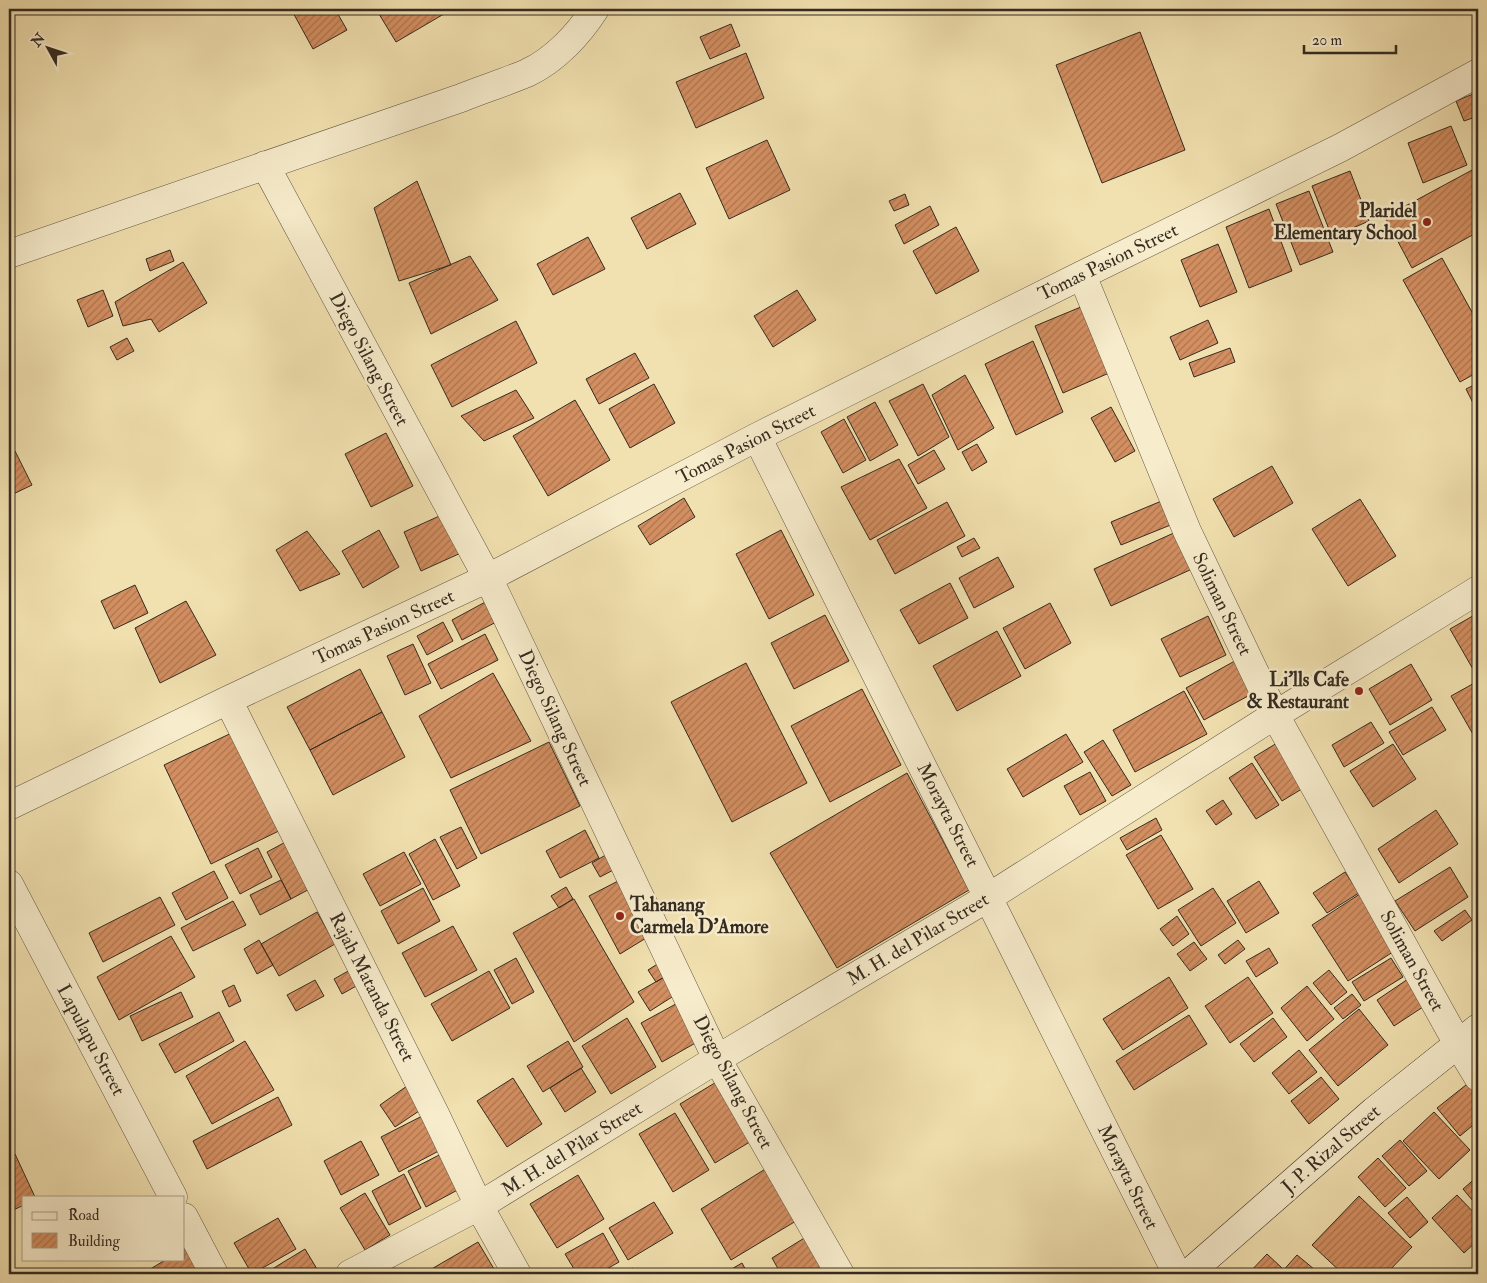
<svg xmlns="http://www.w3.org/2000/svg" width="1487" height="1283" viewBox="0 0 1487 1283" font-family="'IM FELL Double Pica',serif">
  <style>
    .building { fill: url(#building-hatch); stroke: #342b21 }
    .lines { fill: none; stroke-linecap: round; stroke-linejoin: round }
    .minor-casing { stroke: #645845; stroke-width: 29 }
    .secondary-casing { stroke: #342b21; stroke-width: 29 }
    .minor { stroke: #f7eccc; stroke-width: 28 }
    .secondary { stroke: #f7eccc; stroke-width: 28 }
    .poi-dot { fill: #8f2418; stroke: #f7eccc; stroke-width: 2 }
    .labels { text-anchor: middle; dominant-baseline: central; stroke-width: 5; stroke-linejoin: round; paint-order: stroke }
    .poi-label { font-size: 19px; font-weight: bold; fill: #342b21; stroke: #f7eccc; text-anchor: end }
    .street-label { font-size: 19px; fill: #342b21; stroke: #f7eccc }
  </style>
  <defs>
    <pattern id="building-hatch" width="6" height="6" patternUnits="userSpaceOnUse" patternTransform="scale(1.25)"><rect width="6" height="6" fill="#d48f61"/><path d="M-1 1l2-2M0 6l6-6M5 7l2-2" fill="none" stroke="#ad7550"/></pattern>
  </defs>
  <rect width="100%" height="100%" fill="#f2e1b0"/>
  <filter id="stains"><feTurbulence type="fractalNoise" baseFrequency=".004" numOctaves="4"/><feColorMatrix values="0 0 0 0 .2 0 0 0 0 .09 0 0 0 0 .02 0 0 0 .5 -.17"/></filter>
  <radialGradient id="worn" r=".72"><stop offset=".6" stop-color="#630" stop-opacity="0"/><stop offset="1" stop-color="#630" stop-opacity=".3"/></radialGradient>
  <path class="building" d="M291,9H335L347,30L313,49Z
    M376,9H448L449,11L396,42Z
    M731,24L740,46L710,59L700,37Z
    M1140,32L1185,150L1102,183L1056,65Z
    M746,53L764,98L696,128L676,82Z
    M1478,92V116L1464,121L1456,101Z
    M1451,126L1467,165L1423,183L1408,143Z
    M767,140L790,190L729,219L706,168Z
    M1474,169L1478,177V232L1412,268L1385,217Z
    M1350,171L1369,221L1332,237L1312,186Z
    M417,181L451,265L399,281L374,208Z
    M1309,191L1333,252L1300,265L1276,204Z
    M680,193L696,224L647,249L631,218Z
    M905,194L909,205L894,211L889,201Z
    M930,206L939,225L904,244L895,225Z
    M1269,209L1292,271L1249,288L1226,227Z
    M956,227L979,271L936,294L913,251Z
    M588,237L605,269L553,295L537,264Z
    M1218,244L1237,292L1200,307L1181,260Z
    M170,250L174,261L150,271L146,259Z
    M470,256L498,300L431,334L409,283Z
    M1442,258L1478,323V372L1460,382L1403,280Z
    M183,262L207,303L159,332L151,319L123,326L115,302Z
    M103,290L113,316L88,327L77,300Z
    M797,290L816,320L773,347L754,316Z
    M1088,304L1116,370L1063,393L1035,326Z
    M1208,320L1218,343L1180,360L1170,337Z
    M516,321L537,363L452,407L431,365Z
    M127,338L134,351L117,360L110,347Z
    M1033,341L1063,412L1016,435L985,364Z
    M1230,348L1235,362L1194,377L1189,363Z
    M635,353L649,378L599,404L586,379Z
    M965,375L994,428L958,450L932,395Z
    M1478,383V413L1466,389Z
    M654,384L675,423L630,448L609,409Z
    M923,384L949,437L918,456L889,401Z
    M516,390L534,418L484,441L461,416Z
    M575,400L610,460L548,496L513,436Z
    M875,402L898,445L870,461L847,417Z
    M1111,407L1135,451L1115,462L1091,418Z
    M844,419L866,460L843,473L821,432Z
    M386,433L413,486L371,507L345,454Z
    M977,444L987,462L972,471L962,452Z
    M934,450L945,469L918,484L908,465Z
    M15,451L32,485L9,496V454Z
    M899,459L927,508L870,540L841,487Z
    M1272,466L1293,503L1234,537L1213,499Z
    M684,498L695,517L650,545L638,526Z
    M1360,499L1396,556L1348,586L1312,529Z
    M1164,500L1173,524L1121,545L1111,522Z
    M947,502L965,536L895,574L877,540Z
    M446,513L463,552L421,571L404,532Z
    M379,530L399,567L363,588L342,551Z
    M781,530L814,595L769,619L736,554Z
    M307,531L340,574L300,591L276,550Z
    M1176,532L1192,569L1111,606L1094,569Z
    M974,538L980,548L962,557L957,547Z
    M998,557L1014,587L974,608L959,578Z
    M950,583L968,618L919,644L900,610Z
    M135,585L148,613L114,629L101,601Z
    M489,600L500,620L462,640L452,620Z
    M186,601L216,655L160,683L135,628Z
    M1050,603L1071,643L1025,669L1003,628Z
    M1478,613V669L1474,671L1450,629Z
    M825,615L849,661L794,689L771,643Z
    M1208,616L1226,655L1180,677L1161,639Z
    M443,622L453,641L427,655L417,636Z
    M997,631L1021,676L957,711L933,666Z
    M485,634L498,660L441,689L428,664Z
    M413,644L431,683L405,695L387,656Z
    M1242,657L1259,690L1204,720L1186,688Z
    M746,663L807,783L732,822L671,702Z
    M1411,664L1432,700L1390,725L1369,689Z
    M360,669L382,712L310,750L287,707Z
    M493,673L531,741L451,778L419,716Z
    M1478,681V743L1451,696Z
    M862,689L901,765L830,802L791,726Z
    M1184,691L1207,734L1135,772L1113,730Z
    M1432,707L1446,730L1403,755L1389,732Z
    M382,712L405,757L333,795L310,750Z
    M1371,722L1384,743L1344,767L1332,745Z
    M240,729L287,827L211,864L164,765Z
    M1066,734L1083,762L1023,797L1007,769Z
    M1103,740L1131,785L1112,796L1084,752Z
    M1282,740L1310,784L1282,801L1254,757Z
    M549,742L580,806L481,854L450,790Z
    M1393,744L1416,779L1373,807L1350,771Z
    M1252,763L1279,805L1256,819L1229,778Z
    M1090,772L1106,801L1080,815L1064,786Z
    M907,773L969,890L837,968L770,853Z
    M1223,800L1232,814L1216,825L1206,811Z
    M1436,810L1458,844L1399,883L1378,849Z
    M1156,818L1162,830L1127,850L1120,838Z
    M461,827L477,858L457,869L440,837Z
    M585,830L599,858L560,878L546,851Z
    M1161,835L1193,889L1158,909L1126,855Z
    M293,838L317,885L291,899L267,852Z
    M435,839L460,886L433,900L409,854Z
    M258,848L272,877L240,894L225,865Z
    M404,852L421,884L380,906L363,874Z
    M609,853L617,868L600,877L592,863Z
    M1450,867L1468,897L1415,931L1395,901Z
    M214,871L228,898L186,920L172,893Z
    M1345,872L1359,893L1327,913L1313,893Z
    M281,880L291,899L260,915L250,895Z
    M620,880L651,935L620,954L589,896Z
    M1259,881L1279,913L1246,933L1227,901Z
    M566,887L573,899L559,908L551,896Z
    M423,888L440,921L398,944L381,911Z
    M1213,888L1236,923L1201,946L1178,910Z
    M1363,892L1399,948L1348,981L1312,925Z
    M160,897L175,925L103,962L89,933Z
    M574,899L634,1002L574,1042L513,933Z
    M233,901L246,925L193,951L181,928Z
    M1465,910L1472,920L1442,941L1434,931Z
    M317,912L335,944L279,976L261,944Z
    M1177,916L1189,934L1173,946L1160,929Z
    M453,926L477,970L425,997L402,953Z
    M171,936L195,977L119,1020L97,977Z
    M259,940L273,965L257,974L244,949Z
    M1238,940L1245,949L1225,964L1218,955Z
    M1194,942L1207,959L1190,971L1177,954Z
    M1269,948L1278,963L1256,977L1246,961Z
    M516,958L534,992L512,1004L494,970Z
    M667,958L673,972L656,982L648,970Z
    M1391,958L1403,977L1364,1001L1352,982Z
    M350,970L358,985L342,994L334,979Z
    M1329,970L1347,992L1331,1005L1313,983Z
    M489,971L510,1008L452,1041L431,1004Z
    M673,972L683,990L650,1011L638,992Z
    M1169,977L1188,1008L1123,1050L1103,1019Z
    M1248,977L1273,1013L1230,1043L1205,1006Z
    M1411,977L1429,1003L1394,1026L1377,1000Z
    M315,980L324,996L296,1011L287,995Z
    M234,985L241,1001L229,1007L222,991Z
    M1307,986L1334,1019L1307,1041L1281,1008Z
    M181,992L193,1017L142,1041L130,1016Z
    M1352,994L1361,1005L1343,1019L1334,1008Z
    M685,999L706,1037L662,1062L641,1023Z
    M1359,1009L1388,1045L1338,1086L1309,1050Z
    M219,1012L234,1041L175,1073L159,1044Z
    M1189,1015L1207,1044L1134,1090L1116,1061Z
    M627,1018L656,1067L611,1094L582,1046Z
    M1273,1018L1287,1037L1254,1062L1240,1044Z
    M245,1041L274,1090L212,1124L186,1076Z
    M568,1041L583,1067L543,1092L527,1066Z
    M1299,1050L1317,1072L1289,1094L1272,1073Z
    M581,1068L596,1092L565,1112L550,1088Z
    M1321,1077L1339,1099L1309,1124L1291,1101Z
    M513,1078L542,1124L507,1147L477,1101Z
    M723,1078L758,1137L715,1163L680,1104Z
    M1471,1081L1478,1090V1121L1460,1136L1437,1108Z
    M407,1086L422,1109L395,1127L380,1105Z
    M278,1097L292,1125L207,1169L193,1141Z
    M430,1112L448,1146L399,1172L381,1137Z
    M1434,1112L1470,1150L1439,1179L1403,1141Z
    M675,1113L709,1170L673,1192L639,1134Z
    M1400,1140L1427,1171L1409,1186L1382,1156Z
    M361,1141L379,1175L341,1195L324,1161Z
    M447,1151L465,1186L426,1207L408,1171Z
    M15,1154L35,1197H24V1205L9,1212V1157Z
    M1378,1158L1406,1188L1385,1207L1358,1177Z
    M775,1163L806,1215L731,1260L701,1209Z
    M404,1174L421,1208L389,1225L372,1191Z
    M578,1175L604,1219L557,1248L530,1204Z
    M1478,1176V1207L1463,1189Z
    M365,1193L390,1235L365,1250L340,1208Z
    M1457,1195L1478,1217V1240L1464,1253L1432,1218Z
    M1359,1196L1412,1247L1386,1274H1343L1312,1245Z
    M1407,1197L1428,1222L1410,1238L1388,1213Z
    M654,1202L673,1233L628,1260L609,1228Z
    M278,1218L296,1249L252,1274L234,1243Z
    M603,1233L619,1262L598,1274H577L565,1254Z
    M806,1237L823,1267L811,1274H781L772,1258Z
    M478,1242L497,1274H423Z
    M187,1248L202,1274H142L167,1259H184V1249Z
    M305,1249L320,1274H264Z
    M1267,1254L1282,1268L1276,1274H1248Z
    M1297,1255L1320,1274H1280Z
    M742,1263L748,1274H723Z
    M633,1268L637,1274H622Z"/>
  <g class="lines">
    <g class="minor-casing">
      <path id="minor" d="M265,165L494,590L717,1059L840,1274
        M9,254L461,98C483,89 506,82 527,73C555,60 579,34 595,9
        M1082,275L1187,531L1275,715L1458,1044L1478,1077
        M757,437L1177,1274
        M228,700L435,1114L479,1206L517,1274
        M9,806L228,700L488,578L757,437L1082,275L1340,148L1478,73
        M9,884L173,1197
        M184,1217L214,1274
        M350,1274L479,1206L717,1059L989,897L1275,715L1478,590"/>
    </g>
    <g class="secondary-casing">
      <path id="secondary" d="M1188,1274L1374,1111L1478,1028"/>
    </g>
    <use href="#minor" class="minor"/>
    <use href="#secondary" class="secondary"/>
  </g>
  <g class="poi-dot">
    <circle cx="1427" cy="222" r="5"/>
    <circle cx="1359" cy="691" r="5"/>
    <circle cx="620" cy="916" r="5"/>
  </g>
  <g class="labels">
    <g class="poi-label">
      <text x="1417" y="211">Plaridel<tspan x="1417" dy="22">Elementary School</tspan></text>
      <text x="1349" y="680">Li'lls Cafe<tspan x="1349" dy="22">&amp; Restaurant</tspan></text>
      <text x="630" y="905" text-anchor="start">Tahanang<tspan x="630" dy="22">Carmela D'Amore</tspan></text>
    </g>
    <g class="street-label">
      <text transform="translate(1108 262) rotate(-26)">Tomas Pasion Street</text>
      <text transform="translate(369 359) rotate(62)">Diego Silang Street</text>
      <text transform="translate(746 444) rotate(-27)">Tomas Pasion Street</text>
      <text transform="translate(1222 604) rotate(64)">Soliman Street</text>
      <text transform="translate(384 627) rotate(-25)">Tomas Pasion Street</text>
      <text transform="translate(555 718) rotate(65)">Diego Silang Street</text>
      <text transform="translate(948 815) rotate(63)">Morayta Street</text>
      <text transform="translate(918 939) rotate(-31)">M. H. del Pilar Street</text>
      <text transform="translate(1412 961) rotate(61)">Soliman Street</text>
      <text transform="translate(372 987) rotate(63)">Rajah Matanda Street</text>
      <text transform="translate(91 1040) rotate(62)">Lapulapu Street</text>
      <text transform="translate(733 1082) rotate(62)">Diego Silang Street</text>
      <text transform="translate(572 1149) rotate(-32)">M. H. del Pilar Street</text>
      <text transform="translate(1331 1149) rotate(-41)">J. P. Rizal Street</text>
      <text transform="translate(1128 1177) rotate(64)">Morayta Street</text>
    </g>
  </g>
  <rect width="1487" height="1283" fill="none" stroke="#f2e1b0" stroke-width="30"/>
  <rect x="10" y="10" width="1467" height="1263" fill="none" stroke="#342b21" stroke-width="2.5"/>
  <rect x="15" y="15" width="1457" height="1253" fill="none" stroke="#342b21"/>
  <rect x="22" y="1196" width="162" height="65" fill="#f7eccc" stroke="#a99f88"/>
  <rect x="32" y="1212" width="25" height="8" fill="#f7eccc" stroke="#a99f88"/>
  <text x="68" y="1220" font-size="15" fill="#342b21">Road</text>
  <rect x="32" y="1233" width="25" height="15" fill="url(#building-hatch)" stroke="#a99f88"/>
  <text x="68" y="1246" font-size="15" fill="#342b21">Building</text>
  <g transform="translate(48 48) rotate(310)" stroke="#f7eccc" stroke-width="4" paint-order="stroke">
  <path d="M0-4L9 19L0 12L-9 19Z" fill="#342b21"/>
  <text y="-8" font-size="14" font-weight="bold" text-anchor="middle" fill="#342b21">N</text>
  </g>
  <path d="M1304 45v8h92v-8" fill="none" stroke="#342b21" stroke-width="2.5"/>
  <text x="1312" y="45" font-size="15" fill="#342b21" stroke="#f7eccc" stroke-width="4" paint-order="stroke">20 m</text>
  <rect width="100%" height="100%" filter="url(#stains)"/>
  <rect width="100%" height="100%" fill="url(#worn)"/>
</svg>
